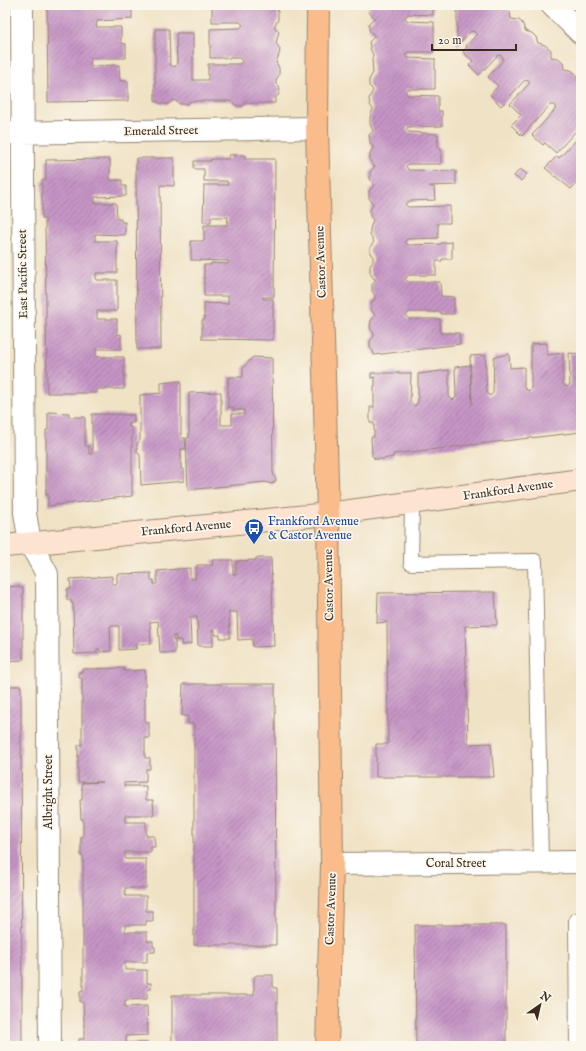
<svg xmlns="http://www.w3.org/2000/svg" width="586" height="1051" viewBox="0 0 586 1051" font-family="'IM FELL English',serif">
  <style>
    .building { fill: url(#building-hatch) }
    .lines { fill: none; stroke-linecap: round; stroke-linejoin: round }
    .lane-casing { stroke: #968672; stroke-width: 16 }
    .street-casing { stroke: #968672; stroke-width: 24 }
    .secondary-casing { stroke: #968672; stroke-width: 24 }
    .primary-casing { stroke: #968672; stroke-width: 24 }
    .lane { stroke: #fff; stroke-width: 14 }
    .street { stroke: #fff; stroke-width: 22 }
    .secondary { stroke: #fde4d1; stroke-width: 22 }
    .primary { stroke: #fabc8b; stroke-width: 22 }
    .labels { text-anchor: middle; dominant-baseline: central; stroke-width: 3.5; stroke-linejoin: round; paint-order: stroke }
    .street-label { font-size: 12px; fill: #3b2a1e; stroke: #fbf7ec }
    .transit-label { font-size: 12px; fill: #164399; stroke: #fbf7ec; text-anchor: start }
  </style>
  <defs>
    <pattern id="building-hatch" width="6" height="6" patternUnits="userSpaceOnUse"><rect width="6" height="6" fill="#c695c6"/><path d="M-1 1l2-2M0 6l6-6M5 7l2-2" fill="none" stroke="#a27aa0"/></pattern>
  </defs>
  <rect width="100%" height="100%" fill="#fbf7ec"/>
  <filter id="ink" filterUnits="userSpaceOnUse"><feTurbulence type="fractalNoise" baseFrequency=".025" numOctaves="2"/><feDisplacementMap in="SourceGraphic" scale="8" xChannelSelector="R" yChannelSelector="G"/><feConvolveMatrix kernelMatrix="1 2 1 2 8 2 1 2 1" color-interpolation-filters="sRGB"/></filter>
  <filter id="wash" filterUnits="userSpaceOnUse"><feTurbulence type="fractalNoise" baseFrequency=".012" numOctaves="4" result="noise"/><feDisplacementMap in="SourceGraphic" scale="16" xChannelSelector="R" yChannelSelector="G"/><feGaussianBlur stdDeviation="0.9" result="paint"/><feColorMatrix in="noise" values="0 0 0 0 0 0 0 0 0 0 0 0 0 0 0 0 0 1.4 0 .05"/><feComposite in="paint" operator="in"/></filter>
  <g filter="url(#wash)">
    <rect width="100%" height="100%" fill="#f0e2c5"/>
    <g id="blocks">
      <path class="building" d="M47,5H132V19L97,21L96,27H121V43L126,44V58H91L90,63L91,66L119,65L120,81H128V101L48,102Z
        M212,5H275L278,12V20L275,25V28L279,31L276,43L280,49L279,55L276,62L279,68V75L276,80V84L280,88L279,94L275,99V103H247L243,106H237L231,101H191L187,104H180L174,100L168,104H162L155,101V29H169L170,65L175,67L177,64L176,33H193V80H208V64H240L242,61L240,58H210V29L240,28L243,25L240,22H212Z
        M370,5H433V15L408,14L405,18L408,21L434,22V52H408L405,55L407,58L435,59V89H407L405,92L408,95L438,96V111H442V126L408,127L406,129L409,132L438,134V148L441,149V164H409L406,166L408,170L456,171V185L430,186V187H434L435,200L409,201L405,204L408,207L450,206V223H438V238L407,239L405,242L408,245L441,244V243L452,242V259H442V261H436V275H409L405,279L408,282H440L441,296L454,297V314H441V312H409L406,316L409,319H440V333H459L460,344L374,355L373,351L370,348V341L374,336V334L370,328L371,321L375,315L371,309V303L375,298V296L372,291V285L376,279H374L370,273V266L373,261V257L370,253V247L374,242L370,235V229L373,220L370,216V210L373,204L369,198V191L374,185L370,179V172L375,166H373L370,160V154L373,147L370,142L369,135L373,131L370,124V117L373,109L370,105L369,99L373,90L369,86V80L373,73L372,59L373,55L370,48L369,42L374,37V35L369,30V23L374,18L369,12Z
        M457,5H498L499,7L505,8L510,12L511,19L519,20L523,24L525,31L532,33L536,37L538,43L545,45L551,50V57L558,58L563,62L564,69L571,70L576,74L578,81L581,82V130L576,131L556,153L545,143L543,145L532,135L555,110V105H550L522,136L511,125L521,115L510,104L529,84V80L524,81L501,106L490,95L498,86L488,77L503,60L502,56L498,55L479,75L469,65L473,61L463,52L467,47L466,46L477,34L475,32L471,31L457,46Z
        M581,135V178L571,189L545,168L557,156L559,158Z
        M229,155H245V159H275L274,297H263V299H273V340L202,339V320H204L205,317H204V303L228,304V296H204V265H211V263L228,264V261L191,260V241H204V225H227L228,217H211V222H203L204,185H228L227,181H204V169H194V161H211V159H229Z
        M136,158H174V186L160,185L161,349H137Z
        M110,159V180H122V186H126V196L95,197V203H116L117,219H121V222H125V235L95,234V241H117V273H96V280H117V311H97V319H117V335L121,334V349H96V357H124V389H96V393H47L45,219H42V180H46V160Z
        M520,169L527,174L521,181L514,176Z
        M547,343V355L563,353V384L567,387L570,384L569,353L581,354V432L393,454V457L383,459H375L372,456L371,437H374V423H370V407H374V386H375V377L371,378V373H411L410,402L415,406L418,402V374L449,370V397L453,400L456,397L455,367L470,365L472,404L470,356L485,355L487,393L490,396L493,393L494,357L509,354L510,368L524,367V388L529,391L531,388V344Z
        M253,357L272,358L273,473L276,480L272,484L265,482L188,490L186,438H189V393L221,392V425H232V414H244V410H233V407H228V377H243V368Z
        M181,381V438H185L186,449H181V469H184V481L141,485L140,455L137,452V444L140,440V395L161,393V383Z
        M48,412L69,413V417H85V446H89V454H92V414L134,415V423H129V427L132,428V496L48,506V494L46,495V430H48Z
        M256,558H271L274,646L253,647L252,639L238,640L237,612H229L230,638H220V635H215V630H212L213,646H198L197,617H190L191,644L181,645V640H176L175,635L173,636V640H175V653H160L158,621L150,622L151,644H136V649L119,650V626H110L111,651L100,652V649H97V653L74,654L73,603H71V600H67V589H71L70,579L112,576V584H117V574L151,573V580H154V584H157V571L190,568V579H195L197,565H213L212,560H233V574L236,575V561L256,560Z
        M19,586V588H23V660L5,661V587Z
        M495,592L497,625L465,626L468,744L491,743L494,777H376V744H388L387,622L377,623L378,593Z
        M124,668V671L145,670V722H149V738H145V758H150V769H146V782L124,783V786H146V800H153L154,815H125V822H146V836H154L155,847H151V852H125V859H146V888H125V896H146V911H153V921H146V925H125V932H147V941H153V947H155V952H147V962H125V970H147V983H151V989L147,990V999L125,1000V1007L147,1006L148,1035L126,1036V1043H147V1046H79V1039H84V1020L83,1002H80V991L83,990V856H81V837H83V819H81L80,800H82V783L103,782H78V745H82V678H79V672H82V669Z
        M183,684H275L276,945H194V724H188V716H182Z
        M5,686H21L22,1046H5Z
        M415,925H506V1046H416Z
        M257,975H273V988H277V1046H172V995H254V977Z"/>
    </g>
  </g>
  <g filter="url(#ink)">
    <use href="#blocks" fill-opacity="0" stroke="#968672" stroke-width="1"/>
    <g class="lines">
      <g class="lane-casing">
        <path id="lane" d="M412,503L411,563L535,561L541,863
          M576,920L577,1046"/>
      </g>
      <g class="street-casing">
        <path id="street" d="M22,5L25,513L30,543L47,574L50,1046
          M552,5L581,33
          M5,133L317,128
          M332,864L581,862"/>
      </g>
      <g class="secondary-casing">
        <path id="secondary" d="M5,546L328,514L581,480"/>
      </g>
      <g class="primary-casing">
        <path id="primary" d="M318,5L317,128L328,514L332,864L327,1046"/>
      </g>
      <use href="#lane" class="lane"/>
      <use href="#street" class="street"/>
      <use href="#secondary" class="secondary"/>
      <use href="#primary" class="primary"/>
    </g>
  </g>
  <defs>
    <g id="bus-pin" transform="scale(1)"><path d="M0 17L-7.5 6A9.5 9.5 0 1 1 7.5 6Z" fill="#1a4fb4" stroke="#fbf7ec"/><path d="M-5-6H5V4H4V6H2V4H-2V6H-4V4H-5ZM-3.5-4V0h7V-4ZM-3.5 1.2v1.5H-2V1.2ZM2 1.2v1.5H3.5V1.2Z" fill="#fff"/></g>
  </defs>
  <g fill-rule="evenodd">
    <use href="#bus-pin" x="254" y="528"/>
  </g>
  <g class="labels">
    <g class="street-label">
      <text transform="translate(161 131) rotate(-1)">Emerald Street</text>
      <text transform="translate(321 262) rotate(-92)">Castor Avenue</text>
      <text transform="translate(23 274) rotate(-91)">East Pacific Street</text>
      <text transform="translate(508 490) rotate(-8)">Frankford Avenue</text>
      <text transform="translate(186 528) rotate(-5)">Frankford Avenue</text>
      <text transform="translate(329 585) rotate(-91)">Castor Avenue</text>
      <text transform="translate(48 792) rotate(-90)">Albright Street</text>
      <text x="456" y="863">Coral Street</text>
      <text transform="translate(331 909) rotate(-88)">Castor Avenue</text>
    </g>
    <g class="transit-label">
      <text x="268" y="521">Frankford Avenue<tspan x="268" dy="14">&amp; Castor Avenue</tspan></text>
    </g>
  </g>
  <rect width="586" height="1051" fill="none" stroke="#fbf7ec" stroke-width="20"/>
  <g transform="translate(540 1005) rotate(34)" stroke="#fbf7ec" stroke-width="3" paint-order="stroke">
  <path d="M0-3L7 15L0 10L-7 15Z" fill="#3b2a1e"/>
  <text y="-6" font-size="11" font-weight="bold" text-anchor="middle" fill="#3b2a1e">N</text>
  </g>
  <path d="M432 44v6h84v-6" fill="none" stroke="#3b2a1e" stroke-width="2"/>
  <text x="438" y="44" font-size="12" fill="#3b2a1e" stroke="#fbf7ec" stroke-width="3" paint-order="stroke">20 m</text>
</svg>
